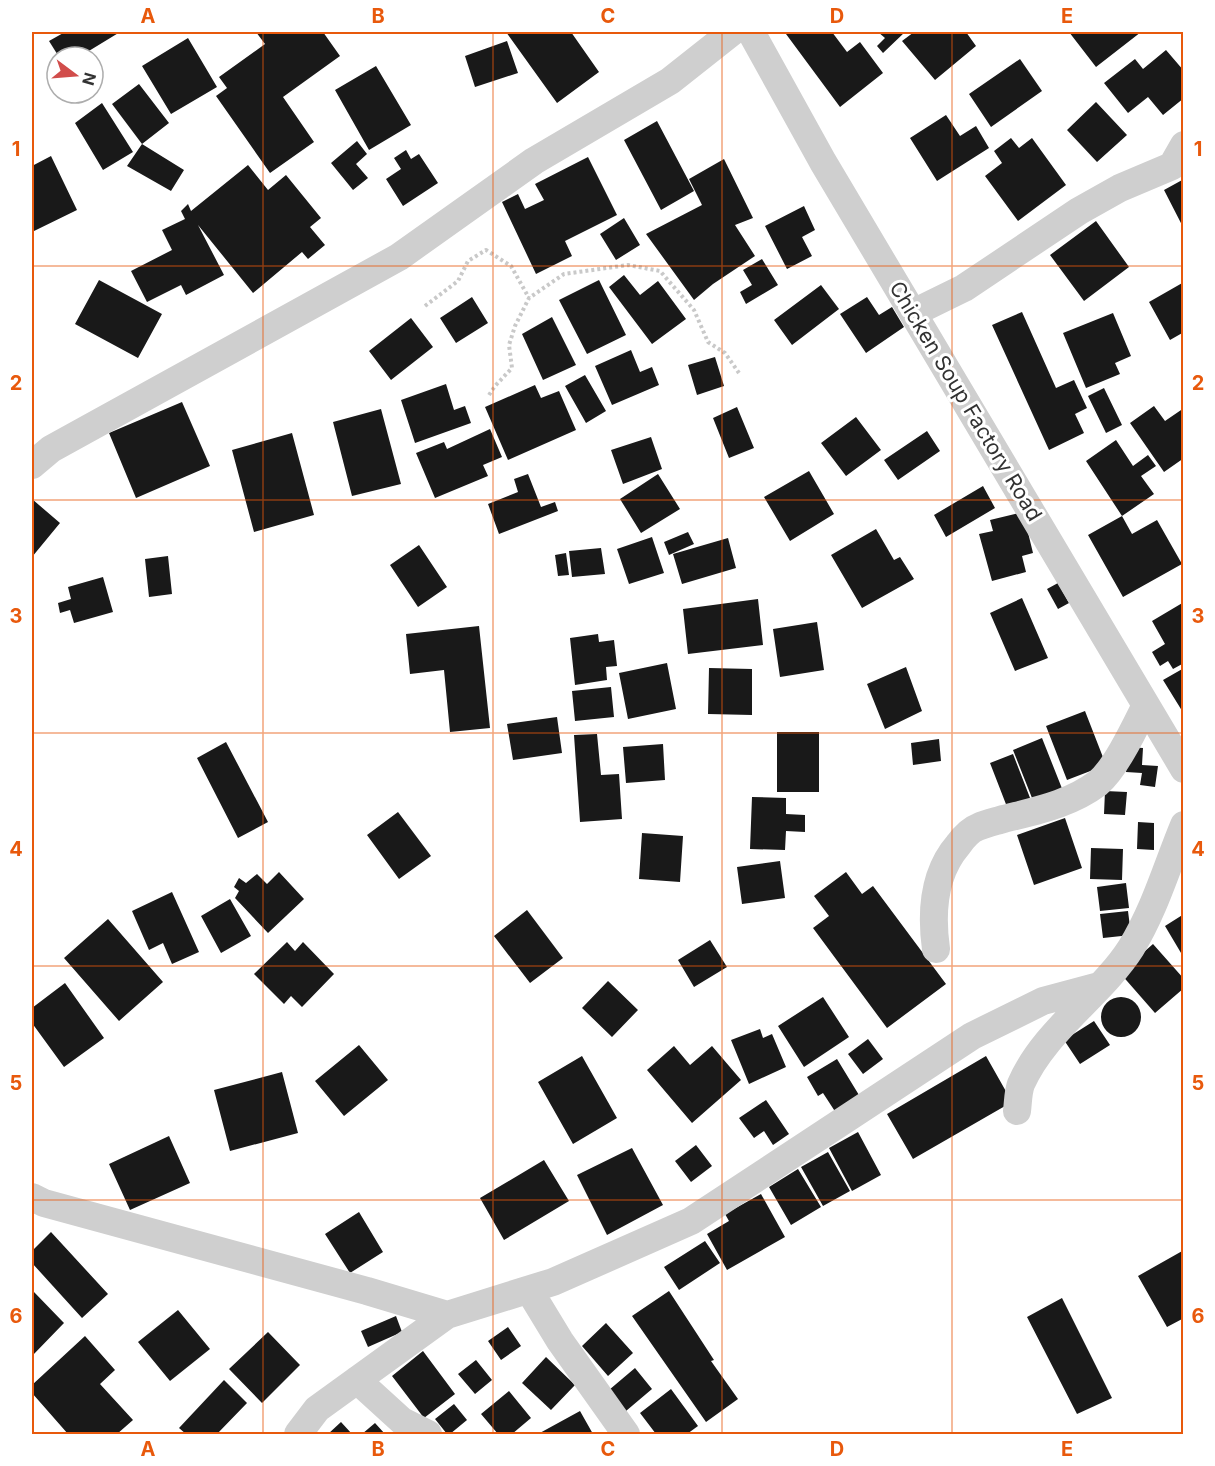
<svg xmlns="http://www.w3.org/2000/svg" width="1215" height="1466" viewBox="0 0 1215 1466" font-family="Inter,sans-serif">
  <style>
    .building { fill: #191919 }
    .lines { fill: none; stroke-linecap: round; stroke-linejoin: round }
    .path { stroke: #c9c9c9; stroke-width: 4; stroke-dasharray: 3 3; stroke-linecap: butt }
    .street { stroke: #cfcfcf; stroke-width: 28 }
    .grid { fill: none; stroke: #e8590c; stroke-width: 1.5; stroke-opacity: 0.55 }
    .labels { text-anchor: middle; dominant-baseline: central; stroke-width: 6; stroke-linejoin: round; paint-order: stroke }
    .street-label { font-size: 21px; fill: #323232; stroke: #fff }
    .neatline { fill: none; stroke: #e8590c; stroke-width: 2 }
    .grid-label { font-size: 20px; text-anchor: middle; font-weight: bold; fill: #e8590c }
  </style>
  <rect width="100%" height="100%" fill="#fff"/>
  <path class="building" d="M65,32H120L79,57H59L49,41Z
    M256,32H323L340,56L283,97L314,142L270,173L216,96L227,88L219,77L265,44Z
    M506,32H571L599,72L557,103Z
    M789,32H832L847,52L860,42L883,73L840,107L786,34Z
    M878,32H905L883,53L877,46L885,38Z
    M914,32H966L976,46L935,80L902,41Z
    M1069,32H1141L1096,67Z
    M188,38L217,87L171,114L142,66Z
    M507,41L518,73L475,87L465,56Z
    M1166,50L1184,71V98L1163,115L1148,97L1128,113L1104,83L1135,59L1143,69Z
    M1020,59L1042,91L991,127L969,94Z
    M376,66L411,125L369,150L335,90Z
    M139,84L169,123L142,144L112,104Z
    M1096,102L1127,135L1097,162L1067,130Z
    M102,103L133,152L103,170L75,123Z
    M946,115L960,136L976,126L989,148L937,181L910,138Z
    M657,121L694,191L661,210L624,140Z
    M1011,138L1019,148L1032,138L1066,185L1018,221L985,176L1002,163L994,151Z
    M357,141L367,154L356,164L368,178L353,190L331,163Z
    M142,144L184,170L171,191L127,166Z
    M406,150L411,159L419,154L438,183L403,206L386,179L401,169L394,158Z
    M51,156L77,210L32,232V166Z
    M588,157L617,215L565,241L572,256L536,274L502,202L518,194L525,209L544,200L535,184Z
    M724,159L753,218L735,225L755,256L713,284L694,300L646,234L702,205L689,179Z
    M248,165L268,190L286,175L321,218L310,227L325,245L308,259L302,252L253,293L198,225L224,275L186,295L181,285L147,302L131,271L172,250L162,230L185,219L181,211L188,204L191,211Z
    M1184,179V229L1164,190Z
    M804,206L815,230L802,237L812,256L787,269L765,226Z
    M624,218L640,245L616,260L600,234Z
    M1096,221L1129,267L1084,301L1050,255Z
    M762,259L778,285L746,304L740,292L752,285L743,270Z
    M624,275L640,295L658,281L686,319L652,344L609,287Z
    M99,280L162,314L138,358L75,324Z
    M599,280L626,335L587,354L559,300Z
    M1184,282V332L1170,340L1149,302Z
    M821,285L839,309L792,345L774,320Z
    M472,297L488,323L456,343L440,318Z
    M867,297L879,315L892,307L904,327L866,353L840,314Z
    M1022,312L1056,388L1074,380L1087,408L1075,414L1084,433L1049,450L992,325Z
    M1113,313L1131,356L1115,363L1120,374L1086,388L1063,333Z
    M552,317L576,365L543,380L522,334Z
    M411,318L433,347L391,380L369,351Z
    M631,350L640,372L652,367L659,385L612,405L595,366Z
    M715,357L724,386L697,395L688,365Z
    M585,375L606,411L586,423L565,386Z
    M446,384L454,410L465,406L471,423L415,443L401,400Z
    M535,385L541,398L559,391L576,430L508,460L485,407Z
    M1104,388L1122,425L1106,433L1088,396Z
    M182,402L210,466L136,498L109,433Z
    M1154,406L1165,421L1184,408V458L1164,472L1130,423Z
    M737,407L754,448L729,458L713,418Z
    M381,409L401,484L352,496L333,422Z
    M856,417L881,450L846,476L821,443Z
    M490,429L502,457L483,465L488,476L435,498L416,453L444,442L447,449Z
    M927,431L940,451L898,480L884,460Z
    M292,433L314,515L254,532L232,450Z
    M651,437L662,469L623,484L611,450Z
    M1116,440L1133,466L1148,455L1156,466L1141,476L1154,494L1122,516L1086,461Z
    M809,471L834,514L790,541L764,497Z
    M528,474L541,507L555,502L558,511L499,534L488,504L518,492L514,479Z
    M658,474L680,509L641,533L620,499Z
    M983,486L995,508L946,537L934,515Z
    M32,499L60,523L32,557Z
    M1023,512L1033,553L1022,556L1026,572L992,581L979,534L993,531L990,520Z
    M1122,516L1132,534L1157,520L1182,564L1123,597L1088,535Z
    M876,529L894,560L900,557L914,579L862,608L831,555Z
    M688,532L694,544L669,555L664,542Z
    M652,537L664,573L629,584L617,549Z
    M728,538L736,568L682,584L673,554Z
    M419,545L447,587L418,607L390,565Z
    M601,548L605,574L572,577L569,551Z
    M566,553L569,575L558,576L555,555Z
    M168,556L172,594L149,597L145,559Z
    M103,577L113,612L74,623L70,610L60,613L58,603L71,599L68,587Z
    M1058,583L1069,603L1058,609L1047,589Z
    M1022,598L1048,658L1015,671L990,613Z
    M758,599L763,645L688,654L683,609Z
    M1184,602V663L1173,669L1168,661L1160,666L1152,652L1165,644L1152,621Z
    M817,622L824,670L780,677L773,629Z
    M479,626L490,728L450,732L444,670L410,674L406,634Z
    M598,634L599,642L614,640L617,666L606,667L607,680L575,685L570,638Z
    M667,663L676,709L628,719L619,673Z
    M906,667L922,711L885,729L867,684Z
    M709,668L752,669V715L708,714Z
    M1184,668V714L1163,680Z
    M611,687L614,717L575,721L572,691Z
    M1085,711L1106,765L1067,780L1046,726Z
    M557,717L562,753L513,760L507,724Z
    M777,732H819V792H777Z
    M597,734L601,775L619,774L622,819L580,822L574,735Z
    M1042,738L1063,791L1034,803L1013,750Z
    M939,739L941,761L913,765L911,743Z
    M226,742L268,822L238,838L197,758Z
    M663,744L665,780L626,783L623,747Z
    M1128,747L1143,748L1142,765L1158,766L1155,787L1140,785L1142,773L1126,772Z
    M1013,754L1032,803L1009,812L990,763Z
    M1105,791L1127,792L1125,815L1104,814Z
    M752,797L786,798V814L805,815V832L786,831L785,850L750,849Z
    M398,812L431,856L399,879L367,835Z
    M1065,818L1082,868L1034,885L1017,835Z
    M1138,822L1154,823V850L1137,849Z
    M642,833L683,836L680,882L639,879Z
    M1091,848L1123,849L1122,880L1090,879Z
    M780,861L785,898L742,904L737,867Z
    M279,872L304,899L268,933L235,898L239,891L234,887L239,878L246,883L257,874L267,884Z
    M846,872L862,894L873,886L946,984L887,1028L813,928L829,916L814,896Z
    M1126,883L1129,908L1100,911L1097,887Z
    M172,892L199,952L172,964L163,943L149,950L132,911Z
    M230,899L251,936L221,953L201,916Z
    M527,910L563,958L530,983L494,936Z
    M1128,911L1131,935L1103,938L1100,914Z
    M1184,914V958L1165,926Z
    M108,919L163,982L119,1021L64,958Z
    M710,940L727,967L694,987L678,960Z
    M287,942L295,951L303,942L334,974L302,1007L291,996L284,1004L254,974Z
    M1153,944L1184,979V988L1155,1013L1120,973Z
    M608,981L638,1010L612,1037L582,1008Z
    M65,983L104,1038L64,1067L32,1023V1008Z
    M823,997L849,1037L804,1067L778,1026Z
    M1101 1017a20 20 0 1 1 40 0a20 20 0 1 1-40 0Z
    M1094,1021L1110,1045L1080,1064L1064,1040Z
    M760,1029L763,1038L772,1034L786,1067L749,1084L731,1040Z
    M868,1039L883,1059L863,1074L848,1054Z
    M359,1045L388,1080L344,1116L315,1081Z
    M674,1046L690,1065L712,1046L741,1080L692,1123L647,1070Z
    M582,1056L617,1118L573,1144L538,1082Z
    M986,1056L1012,1102L913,1159L887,1114Z
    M837,1059L862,1100L838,1116L823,1093L818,1096L807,1077Z
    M282,1072L298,1133L230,1151L214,1090Z
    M766,1100L789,1134L773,1145L764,1131L754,1138L739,1118Z
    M858,1132L881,1175L852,1191L829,1148Z
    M169,1136L190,1183L130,1210L109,1164Z
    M696,1145L712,1166L691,1182L675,1161Z
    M632,1148L663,1205L607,1235L577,1175Z
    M828,1152L850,1191L823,1206L801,1167Z
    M544,1160L569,1201L504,1240L480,1198Z
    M798,1169L821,1207L791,1225L769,1187Z
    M761,1194L785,1237L727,1270L707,1234L729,1221L725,1214Z
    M359,1212L383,1252L350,1273L325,1234Z
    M51,1232L108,1294L82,1318L32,1263V1251Z
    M705,1241L720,1263L679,1290L664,1267Z
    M1184,1250V1318L1167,1327L1138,1276Z
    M33,1291L64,1323L32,1356V1293Z
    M669,1291L714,1360L711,1361L738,1399L706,1422L632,1316Z
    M1062,1298L1112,1398L1077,1414L1027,1317Z
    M178,1310L210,1349L170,1381L138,1342Z
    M396,1316L402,1332L368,1347L361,1331Z
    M606,1323L633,1353L608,1376L582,1346Z
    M508,1327L521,1346L501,1360L488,1341Z
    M268,1332L300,1365L262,1403L229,1369Z
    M85,1336L115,1370L100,1384L133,1420L117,1434H68L32,1393V1385Z
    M423,1351L455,1394L424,1418L392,1376Z
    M546,1357L575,1385L551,1410L522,1383Z
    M476,1360L492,1380L475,1394L458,1374Z
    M635,1368L652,1389L626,1411L609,1390Z
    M224,1380L247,1403L217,1434H186L179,1428Z
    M671,1389L698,1426L687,1434H656L640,1413Z
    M509,1391L531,1418L512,1434H498L481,1414Z
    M454,1404L467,1420L450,1434H447L435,1419Z
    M580,1411L593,1434H538Z
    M341,1422L352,1434H328Z
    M375,1423L385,1434H362Z"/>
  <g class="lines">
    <path class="path" d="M425,306L458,281L468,261L486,250L511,266L529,298
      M489,395L495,386L512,368L509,345L515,326L529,298L564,274L628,265L660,271L694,310L708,342L725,353L739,373"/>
    <path class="street" d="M751,32L823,162L1184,769
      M913,313L964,288L1079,211L1120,188L1172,166L1184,145
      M32,465L51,449L399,257L534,161L670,81L732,32
      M936,949C931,913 933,874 958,845C963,838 970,830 978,827C985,824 993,822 1000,820C1034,811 1069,805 1098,783C1116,768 1135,727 1146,705
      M1017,1111C1018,1103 1018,1092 1021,1084C1044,1031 1101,995 1131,948C1155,909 1167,866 1184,825
      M32,1197L44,1203L367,1291L447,1315
      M529,1290L560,1341L626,1434
      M357,1380L402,1421L428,1434
      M298,1434L317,1409L447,1315L553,1282L691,1221L972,1036L1043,1001L1099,986"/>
  </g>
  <path class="grid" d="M263,32V1434M493,32V1434M722,32V1434M952,32V1434M32,266H1184M32,500H1184M32,733H1184M32,966H1184M32,1200H1184"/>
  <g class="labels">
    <g class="street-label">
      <text transform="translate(966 401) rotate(59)">Chicken Soup Factory Road</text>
    </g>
  </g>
  <rect width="1215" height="1466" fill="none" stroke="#ffffff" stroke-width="66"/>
  <g transform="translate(75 75) rotate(106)"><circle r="28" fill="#ffffff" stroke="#adadad" stroke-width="1.5"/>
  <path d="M0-4.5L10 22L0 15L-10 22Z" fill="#d14d4b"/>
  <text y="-9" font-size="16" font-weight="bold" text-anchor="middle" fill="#323232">N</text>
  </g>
  <rect x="33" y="33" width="1149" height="1400" class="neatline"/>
  <g class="grid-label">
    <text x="148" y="23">A</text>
    <text x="378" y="23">B</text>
    <text x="608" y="23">C</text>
    <text x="837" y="23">D</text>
    <text x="1067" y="23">E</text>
    <text x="16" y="156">1</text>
    <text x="1198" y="156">1</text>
    <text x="16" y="390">2</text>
    <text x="1198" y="390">2</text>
    <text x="16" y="623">3</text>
    <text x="1198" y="623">3</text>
    <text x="16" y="856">4</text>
    <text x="1198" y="856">4</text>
    <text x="16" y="1090">5</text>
    <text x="1198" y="1090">5</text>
    <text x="16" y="1323">6</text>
    <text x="1198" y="1323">6</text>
    <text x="148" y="1456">A</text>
    <text x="378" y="1456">B</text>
    <text x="608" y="1456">C</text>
    <text x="837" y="1456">D</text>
    <text x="1067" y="1456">E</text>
  </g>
</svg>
